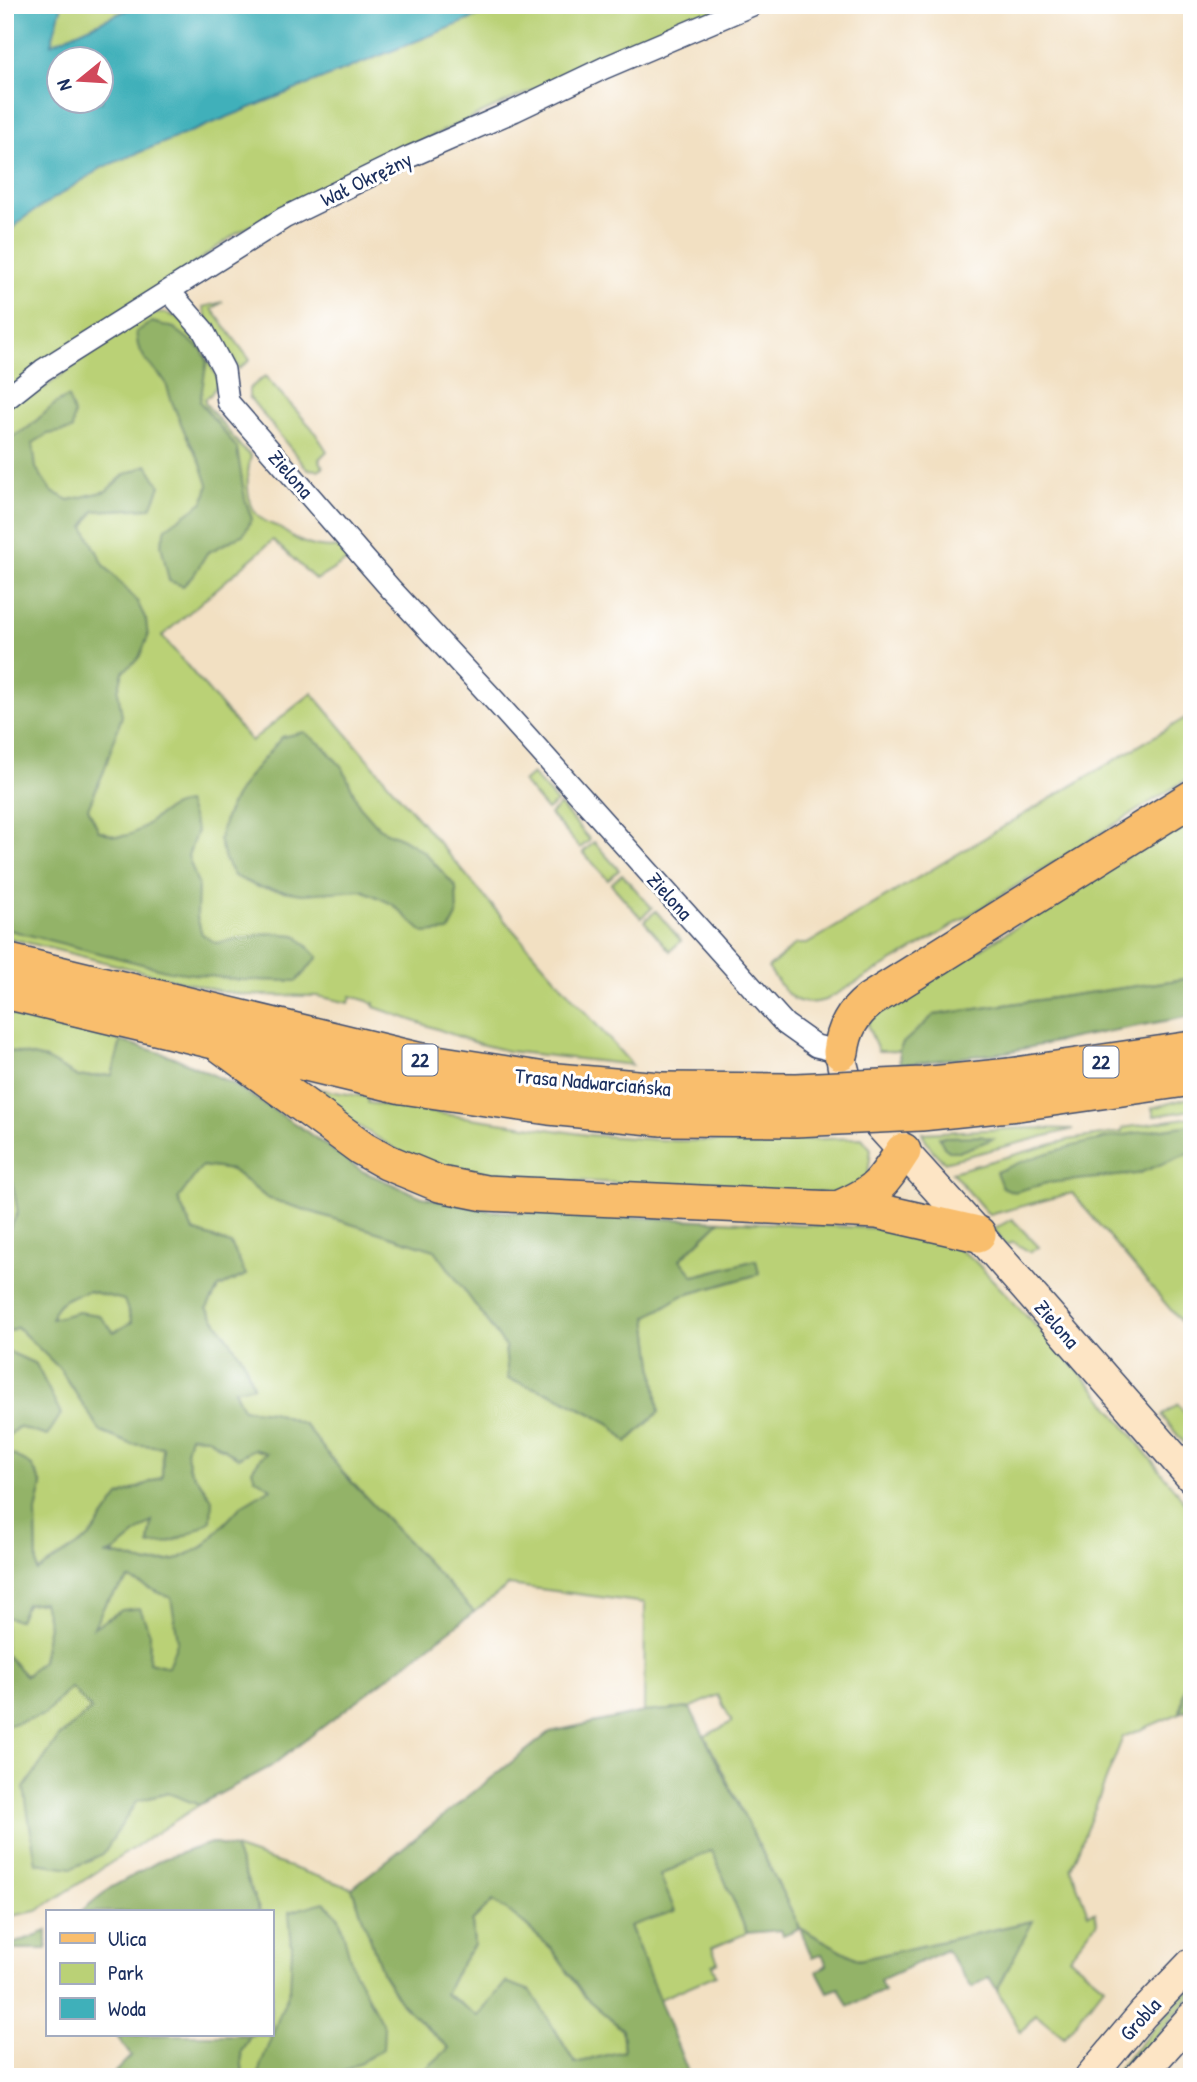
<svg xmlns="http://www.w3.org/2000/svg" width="1197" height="2082" viewBox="0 0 1197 2082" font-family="'Patrick Hand',sans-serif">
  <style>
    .green { fill: #bad176; stroke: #6a806a; stroke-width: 2 }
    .forest { fill: #93b367; stroke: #577162; stroke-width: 2; fill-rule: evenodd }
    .water { fill: #3fb0ba; stroke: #2d708c; stroke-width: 2; fill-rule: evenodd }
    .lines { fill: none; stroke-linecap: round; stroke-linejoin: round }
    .street-casing { stroke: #3b4a6d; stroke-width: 24 }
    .secondary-casing { stroke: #3b4a6d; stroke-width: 33 }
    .primary-casing { stroke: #3b4a6d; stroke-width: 38 }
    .street { stroke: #fff; stroke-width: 21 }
    .secondary { stroke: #fde5c5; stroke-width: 30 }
    .primary { stroke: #f9be6d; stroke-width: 35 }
    .primary-bridge-casing { stroke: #3b4a6d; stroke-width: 38; stroke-linecap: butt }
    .primary-bridge { stroke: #f9be6d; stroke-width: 35 }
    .labels { text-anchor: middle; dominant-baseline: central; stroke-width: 6; stroke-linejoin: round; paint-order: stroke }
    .shield { fill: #fff; stroke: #5f6d8e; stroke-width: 2 }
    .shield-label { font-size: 19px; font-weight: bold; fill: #1b2f5e }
    .street-label { font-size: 21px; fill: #1b2f5e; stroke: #fff }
  </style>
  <rect width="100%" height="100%" fill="#fff"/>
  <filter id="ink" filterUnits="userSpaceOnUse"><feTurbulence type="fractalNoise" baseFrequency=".0143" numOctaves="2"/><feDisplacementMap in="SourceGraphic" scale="14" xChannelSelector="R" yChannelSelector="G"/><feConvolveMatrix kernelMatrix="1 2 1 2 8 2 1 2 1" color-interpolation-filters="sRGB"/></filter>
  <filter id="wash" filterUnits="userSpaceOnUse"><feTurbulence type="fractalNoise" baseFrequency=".00686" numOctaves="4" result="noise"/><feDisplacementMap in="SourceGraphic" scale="28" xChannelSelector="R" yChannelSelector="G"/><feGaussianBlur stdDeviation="1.57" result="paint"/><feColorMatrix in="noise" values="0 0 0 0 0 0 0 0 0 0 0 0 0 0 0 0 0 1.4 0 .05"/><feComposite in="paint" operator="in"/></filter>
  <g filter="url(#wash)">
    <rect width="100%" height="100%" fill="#f2e0c2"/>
    <path class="green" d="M62,5H137L50,45Z
      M506,5H732L631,45L347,175L237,233L23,386L44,388L132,322L152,314L165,313L179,318L196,337L219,381L211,394L205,399V403L241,447L251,456C246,476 244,509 265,521C270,524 275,525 280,528C299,543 316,550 340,547L350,559L316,580L273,540L162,636L251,741L312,693L506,922L632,1065L508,1051L480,1044L374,1007V1003L351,996L349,1003L317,996L246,995L220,991L5,937V235L25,217L103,167Z
      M223,302L212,309L250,360L239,369C234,360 229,351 224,343C214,329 208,325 203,307Z
      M265,376L312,428L327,451L319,459L323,467L318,470L307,469L249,397V389Z
      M1192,714V776L936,936L826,1000C792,1010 786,992 768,968L796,944H807Z
      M532,774L557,802L547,810L523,782Z
      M560,805L590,840L580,848L550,814Z
      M1192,816V978L934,1015L903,1043L899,1051H878L867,1024L873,1017Z
      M594,842L619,870L608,880L583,852Z
      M622,874L652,908L641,918L611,884Z
      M656,911L681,941L670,951L644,921Z
      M5,1013L121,1041L112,1075L78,1077L45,1059L5,1050Z
      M316,1089L368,1097V1103L588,1135L676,1141H744L862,1138L871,1149L867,1183L844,1194L475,1176L410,1158L312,1097Z
      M1192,1097V1110L1154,1116L1152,1108Z
      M1192,1117V1335L1072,1193L989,1215L952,1172L1068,1140L1122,1132V1128Z
      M1027,1128L1073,1129L944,1162L932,1150L922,1133Z
      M202,1166L232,1170L267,1198L435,1250L505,1346L508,1379L555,1395L609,1423L627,1442L659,1412L647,1317L682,1296L759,1274L756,1260L694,1276L680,1260L720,1221L891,1229L939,1237L973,1259L1095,1389L1192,1511V1643L1180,1713L1123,1737L1071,1868L1088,1914L1095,1912L1097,1922L1069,1957L1104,1986L1064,2037L1036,2014L1021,2032L997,1990L1032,1921L859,1960L800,1928L705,1736L732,1722L718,1695L690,1708L644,1712L645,1603L509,1585L474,1612L344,1474L304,1424L272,1412L243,1410L234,1389L253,1385L243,1359L206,1308L219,1287L246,1275L230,1244L193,1231L178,1199Z
      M5,1179L12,1181L18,1212L7,1234H5Z
      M1012,1219L1039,1247L1030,1252L1013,1242L1006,1245L994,1229Z
      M89,1291L125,1300L132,1322L114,1332L51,1319C54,1301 73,1295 89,1291Z
      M17,1327L60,1368L101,1432L131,1444L163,1447L162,1477L119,1496L89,1538L37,1572L36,1512L42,1485L32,1466L5,1450V1439L18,1427L36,1364L5,1350V1334Z
      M1178,1404L1192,1424V1453L1162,1416Z
      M190,1436L207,1437L222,1449H254L268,1453L255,1478L272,1488L227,1521L203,1547L176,1560L148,1564L118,1555L100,1556L114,1552L152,1520L149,1544L212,1499L188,1466L189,1463L186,1451Z
      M129,1579L172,1598L178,1640L168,1667L149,1662L150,1634L93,1628L106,1602Z
      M44,1602L49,1625L42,1661L26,1676L5,1654V1617L19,1620L26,1604Z
      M71,1687L91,1710L58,1738L137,1801L169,1793L199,1805L37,1911L5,1917V1726L44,1715Z
      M234,1848L352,1888L383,1974L402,2004L450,2049L417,2077H243L241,2052L250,2035H271V1912H260Z
      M712,1850L747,1933L712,1948L718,1962L712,1965L716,1975L658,2000L630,1925L674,1911L660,1875Z
      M493,1900L515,1916L551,1948L586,1998L622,2029L624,2051L575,2064L555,2029L478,2016L445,1993L458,1968L474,1945L472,1922Z
      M1192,1987V1995L1120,2077H1110Z"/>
    <path class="forest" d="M152,322L174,328L202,350L207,360L200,402L237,448L245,499L252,519L244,534L207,553L194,575L183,586L169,581L161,544L166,528L204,501L208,485L200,461L185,433L172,402L165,381L146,361L138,346L136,332Z
      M68,397L74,413L72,430L48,434L33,443L36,468L52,492L69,500L106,491L124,475L147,465L160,486L151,508L94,511L84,527L104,565L137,601L146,620L148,637L139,658L123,672L118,691L122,716L104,771L88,808L99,831C104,832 110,835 115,836C143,840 157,805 187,803L197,831L188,856L198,884L197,917L202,934L216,943L270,933L296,935L318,957L297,981L240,980L169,971L5,929V441L29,427L56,403Z
      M304,732L322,745L343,768L359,805L380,829L403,839L424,852L456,887L457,916L449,931L424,933L392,904L362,890L302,894L258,887L234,876L226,862L219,840L226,815L235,797L248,777L282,737Z
      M1192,978V1016L1079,1037L1007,1052L900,1065L899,1051L903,1043L934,1015Z
      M121,1041L171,1056L231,1083L300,1127L362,1171L422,1197L492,1211L720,1221L680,1259L694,1276L756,1260L759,1274L682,1296L647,1317L659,1412L627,1442L609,1423L555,1395L508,1379L505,1346L435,1250L267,1198L232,1170L202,1166L178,1199L193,1231L231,1244L246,1275L219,1287L207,1308L243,1359L253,1386L234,1390L243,1409L272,1412L304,1424L344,1474L474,1612L270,1767L199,1805L168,1793L137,1801L103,1854L72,1868L36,1863L24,1788L59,1737L91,1710L71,1687L44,1715L5,1726V1654L26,1676L42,1661L49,1625L43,1602L26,1604L19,1620L5,1617V1450L32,1466L42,1485L36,1512L37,1571L89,1538L119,1496L162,1477L163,1447L131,1444L101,1432L59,1368L17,1327L5,1334V1234H7L18,1212L12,1181L5,1179V1050L46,1059L78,1077L112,1075ZM89,1291L124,1300L132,1322L114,1332L99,1315L78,1312L52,1319C54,1300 73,1295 89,1291ZM190,1436L207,1437L238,1458L254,1449L267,1453L261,1457L252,1470L255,1478L271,1488L241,1506L203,1547L176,1560L148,1564L118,1555H105L114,1552L152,1521L149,1545C174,1544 191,1534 211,1521L212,1499L188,1466L189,1463L186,1451ZM129,1579L171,1598L178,1640L168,1667L149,1662L150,1634L140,1608L122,1610L94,1627L106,1602Z
      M1192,1125V1152L1137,1174L1047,1183L1014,1192L1002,1187L996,1172C1061,1144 1122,1134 1192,1125Z
      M980,1136L993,1139L961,1151H949L944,1147L939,1137Z
      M5,1350L36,1364L61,1414L47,1436L18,1427L5,1439Z
      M1192,1643V1709L1180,1713Z
      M690,1708L800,1928L859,1960L1033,1921L997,1990L989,1977L972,1988L946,1950L880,1980L884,1991L848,2006L839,1988L828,1992L817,1971L827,1965L822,1954L812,1958L800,1928L783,1935L781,1930L747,1933L712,1850L660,1875L675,1911L630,1926L690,2077H417L449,2048L402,2004L383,1974L352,1888L550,1732L644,1712ZM493,1901L515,1916L551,1948L586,1998L622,2029L624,2051L575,2063L531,1991L506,1982L478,2016L445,1994L458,1968L474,1945L472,1922Z
      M211,1843L234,1848L260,1912H80L110,1888L163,1859Z
      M324,1902L339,1917L353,1969L384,2027L383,2049L335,2077H259L260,2067L290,1988L292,1948L289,1912Z
      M47,1931V1949H5V1947Z
      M116,2035H250L241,2052L243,2077H110L131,2056Z"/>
    <path class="water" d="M5,5H62L51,44L138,5H506L103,167L25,217L5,235ZM60,60H102V102H60Z"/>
  </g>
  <g filter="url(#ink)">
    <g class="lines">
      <g class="street-casing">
        <path id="street" d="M169,291L203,330L224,370L228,402L390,588L496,702L785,1024L816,1046L841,1052
          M5,400L43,370L284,218L409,157L514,111L604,68L752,5"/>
      </g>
      <g class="secondary-casing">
        <path id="secondary" d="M841,1052C842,1070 847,1083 856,1099L978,1234L1192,1478
          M1090,2077L1143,2014L1192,1963
          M1139,2077L1192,2017"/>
      </g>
      <g class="primary-casing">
        <path id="primary" d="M5,961L417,1060L545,1080L660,1090
          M5,991L402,1086L549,1107L662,1118
          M217,1042L362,1148L387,1162L440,1184L485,1193L877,1211L978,1234
          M841,1052C844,1029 852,1014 870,1000L1192,798
          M1010,1076L1192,1049
          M1018,1103L1192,1078
          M840,1208C878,1191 881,1185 903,1151"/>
      </g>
      <use href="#street" class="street"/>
      <use href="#secondary" class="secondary"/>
      <use href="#primary" class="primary"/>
      <g class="primary-bridge-casing">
        <path id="primary-bridge" d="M660,1090L797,1091L922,1085L1010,1076
          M662,1118L795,1119L921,1113L1018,1103"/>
      </g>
      <use href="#primary-bridge" class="primary-bridge"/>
    </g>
  </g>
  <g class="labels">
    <g class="shield">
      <rect x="402.5" y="1044.5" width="35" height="31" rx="5"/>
      <rect x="1083.5" y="1046.5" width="35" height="31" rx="5"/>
    </g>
    <g class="shield-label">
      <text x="420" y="1060">22</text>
      <text x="1101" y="1062">22</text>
    </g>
    <g class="street-label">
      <text transform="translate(366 179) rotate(-26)">Wał Okrężny</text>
      <text transform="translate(291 474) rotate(49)">Zielona</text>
      <text transform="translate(670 896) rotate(48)">Zielona</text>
      <text transform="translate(593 1082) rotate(5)">Trasa Nadwarciańska</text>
      <text transform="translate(1057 1324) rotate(49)">Zielona</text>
      <text transform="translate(1140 2019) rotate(-48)">Grobla</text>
    </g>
  </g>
  <rect width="1197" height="2082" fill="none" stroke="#fff" stroke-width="28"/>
  <rect x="46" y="1910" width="228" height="126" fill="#ffffff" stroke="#a4acbf" stroke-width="2"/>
  <rect x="60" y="1933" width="35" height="10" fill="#f9be6d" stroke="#a4acbf" stroke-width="2"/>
  <text x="108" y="1946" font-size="21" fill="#1b2f5e">Ulica</text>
  <rect x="60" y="1963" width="35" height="21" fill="#bad176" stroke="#a4acbf" stroke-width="2"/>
  <text x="108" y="1980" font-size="21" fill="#1b2f5e">Park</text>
  <rect x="60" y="1998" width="35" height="21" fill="#3fb0ba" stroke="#a4acbf" stroke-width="2"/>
  <text x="108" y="2016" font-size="21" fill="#1b2f5e">Woda</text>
  <g transform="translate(80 80) rotate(252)"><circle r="33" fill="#ffffff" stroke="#a4acbf" stroke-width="2"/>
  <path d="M0-5L12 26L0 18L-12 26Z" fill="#d1495b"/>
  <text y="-10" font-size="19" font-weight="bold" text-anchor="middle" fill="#1b2f5e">N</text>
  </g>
</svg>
